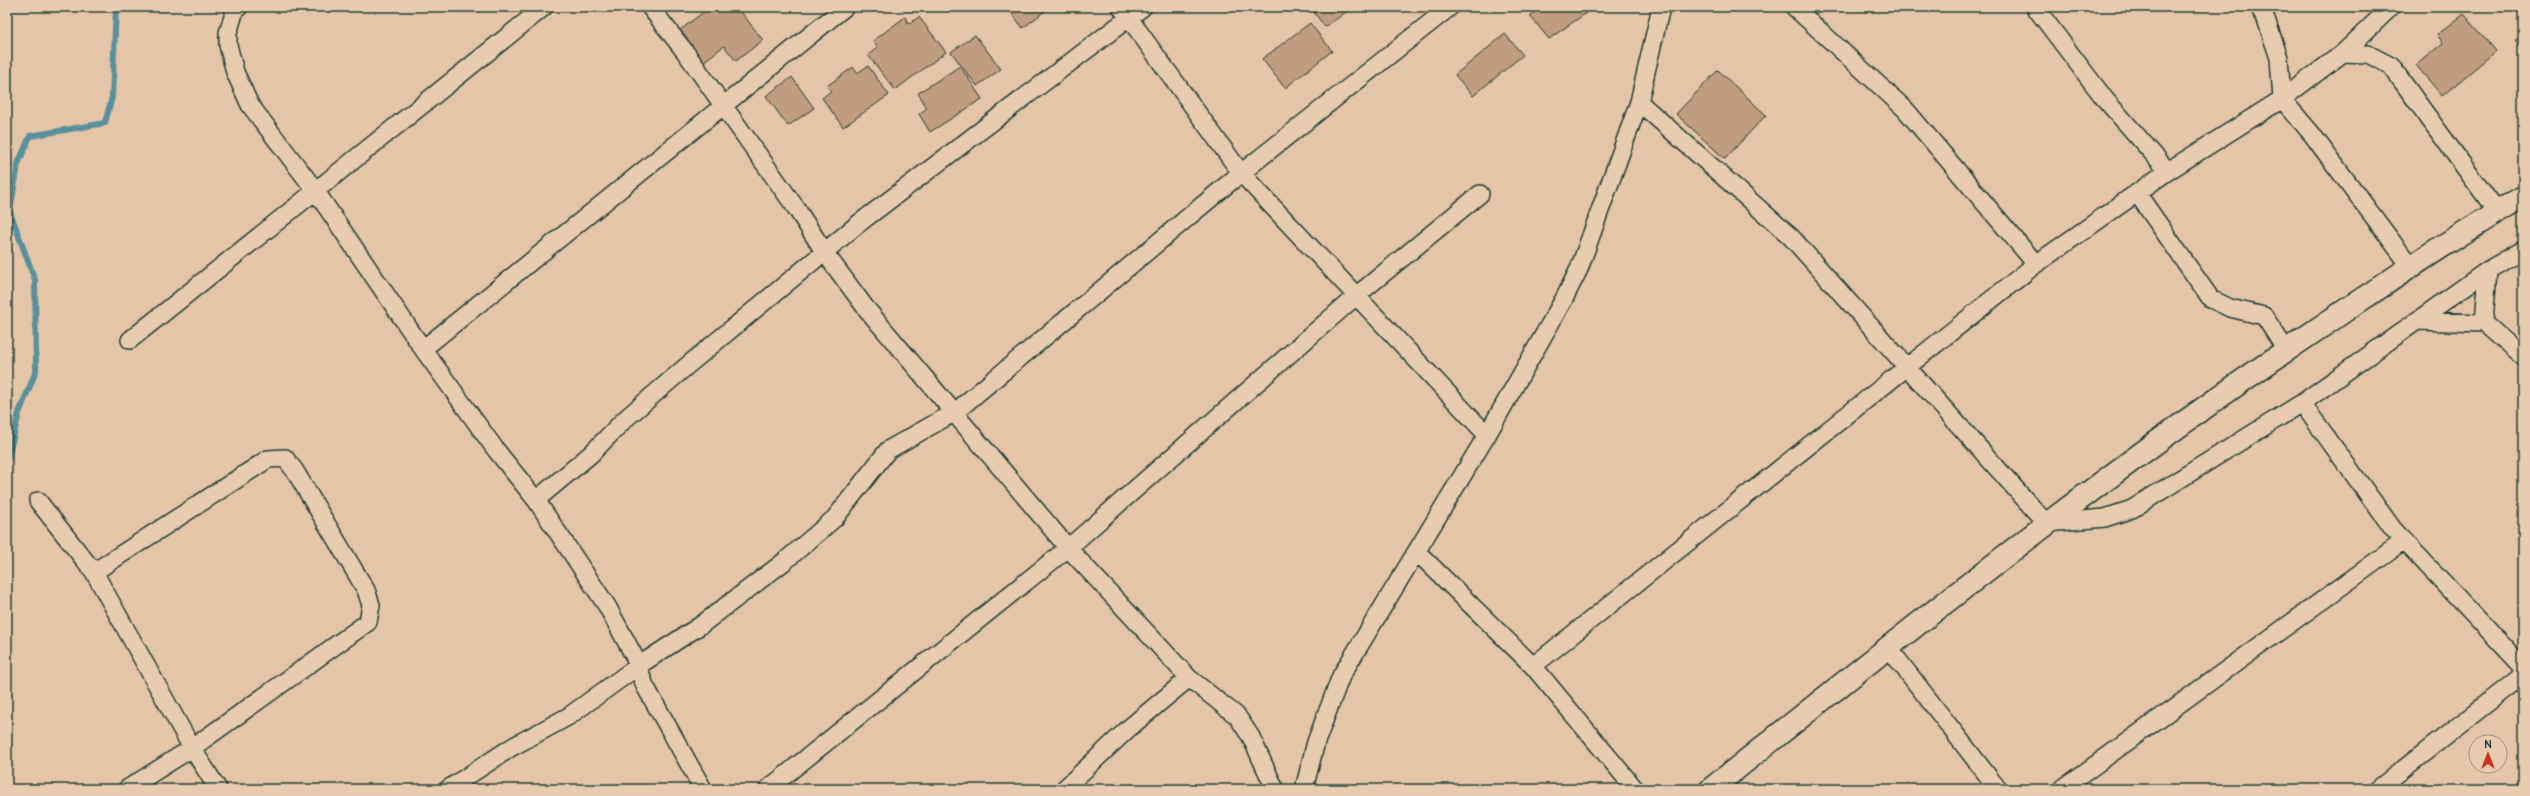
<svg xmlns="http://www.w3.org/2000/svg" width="2530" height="796" viewBox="0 0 2530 796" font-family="Pangolin,sans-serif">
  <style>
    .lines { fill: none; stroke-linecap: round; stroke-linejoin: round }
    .stream { stroke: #59909b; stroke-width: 6 }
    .building { fill: #c09d7e; stroke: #1f3d34 }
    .minor-casing { stroke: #1f3d34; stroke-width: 20 }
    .tertiary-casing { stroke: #1f3d34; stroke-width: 25 }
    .minor { stroke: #e8ccaf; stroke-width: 17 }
    .tertiary { stroke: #e8ccaf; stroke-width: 22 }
  </style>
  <rect width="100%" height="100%" fill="#e4c5a7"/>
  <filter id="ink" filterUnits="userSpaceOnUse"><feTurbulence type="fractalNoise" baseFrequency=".025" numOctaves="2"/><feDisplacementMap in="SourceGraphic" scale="8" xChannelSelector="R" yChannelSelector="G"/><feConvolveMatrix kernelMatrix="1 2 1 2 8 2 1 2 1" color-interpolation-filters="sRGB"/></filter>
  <g filter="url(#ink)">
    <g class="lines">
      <path class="stream" d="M7,462L19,413L36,371L35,280L10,212L18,164L30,136L105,123L112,97L116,7"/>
    </g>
    <path class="building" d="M710,7H737L763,40L736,61L724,46L703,62L679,31Z
      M1007,7H1050L1023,28Z
      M1310,7H1353L1325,27Z
      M1540,7H1580L1586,13L1549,39L1530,16Z
      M2464,14L2496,51L2442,96L2416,65L2443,43L2437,35Z
      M905,17L909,24L919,17L946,52L895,90L868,55L878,47L873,41Z
      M1310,23L1332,51L1285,88L1262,59Z
      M1505,34L1523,55L1473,96L1455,75Z
      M975,35L1001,69L977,86L951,52Z
      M2523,35V52L2515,41Z
      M868,66L889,95L843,127L822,98L831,91L827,86L853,67L857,73Z
      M960,66L982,99L930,132L919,114L927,108L918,93Z
      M1718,70L1766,115L1725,159L1676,114Z
      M792,77L814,108L788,126L766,96Z"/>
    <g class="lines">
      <g class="minor-casing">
        <path id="minor" d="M239,7L235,10L228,33V45L235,72L250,105L315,190L423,349L496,450L536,500L607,606L634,656L645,686L703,789
          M650,7L686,53L796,208L825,253L865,307L1068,548L1189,678L1237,716L1251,737L1275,789
          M1121,7L1241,173L1487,435
          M1794,7L1905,109L2036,264
          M2035,7L2104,98L2168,171
          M2259,7L2266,19L2279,58L2282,99L2311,133L2411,267
          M2343,53L2391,7
          M1639,102L1791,237L2046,523L2105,518L2132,509L2302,403L2488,270L2523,250
          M2137,193L2211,299L2230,308L2264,316L2286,350
          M2417,321L2484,323L2523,357
          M2484,323L2488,270
          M130,340L544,7
          M423,349L845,7
          M2302,403L2393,529L2523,667
          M536,500L591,454L624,420L688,365L858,224L1143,7
          M38,501L94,572L192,748L218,789
          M1417,552L1533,666L1635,789
          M94,572L268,459L285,458L295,471L366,590L371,605L368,622L192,748L127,789
          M1888,647L1998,789
          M1533,666L2036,264L2168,171L2282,99L2343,53L2368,54L2391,66L2497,212
          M448,789L512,747L569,716L638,666L701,625L785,561L835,518L888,450L955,412L1241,173L1450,7
          M768,789L1068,548L1356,296L1480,194
          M1064,789L1129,728L1189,678
          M1304,789L1316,742L1341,676L1487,435L1564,299L1579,269L1639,102L1661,7
          M2062,789L2404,541
          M2378,789L2523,675"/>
      </g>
      <g class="tertiary-casing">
        <path id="tertiary" d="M1711,789C1916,624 2121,460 2340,314C2400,274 2460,233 2523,197"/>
      </g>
      <use href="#minor" class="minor"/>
      <use href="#tertiary" class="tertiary"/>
    </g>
  </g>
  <rect width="2530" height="796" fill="none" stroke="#e8ccaf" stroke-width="24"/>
  <rect x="12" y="12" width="2506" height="772" fill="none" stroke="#1f3d34" stroke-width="1.5" filter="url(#ink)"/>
  <g transform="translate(2488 754)"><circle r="19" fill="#e8ccaf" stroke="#98937e"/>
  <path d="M0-3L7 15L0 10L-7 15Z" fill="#c8321e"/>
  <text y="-6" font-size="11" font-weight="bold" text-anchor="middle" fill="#1f3d34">N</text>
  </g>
</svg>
